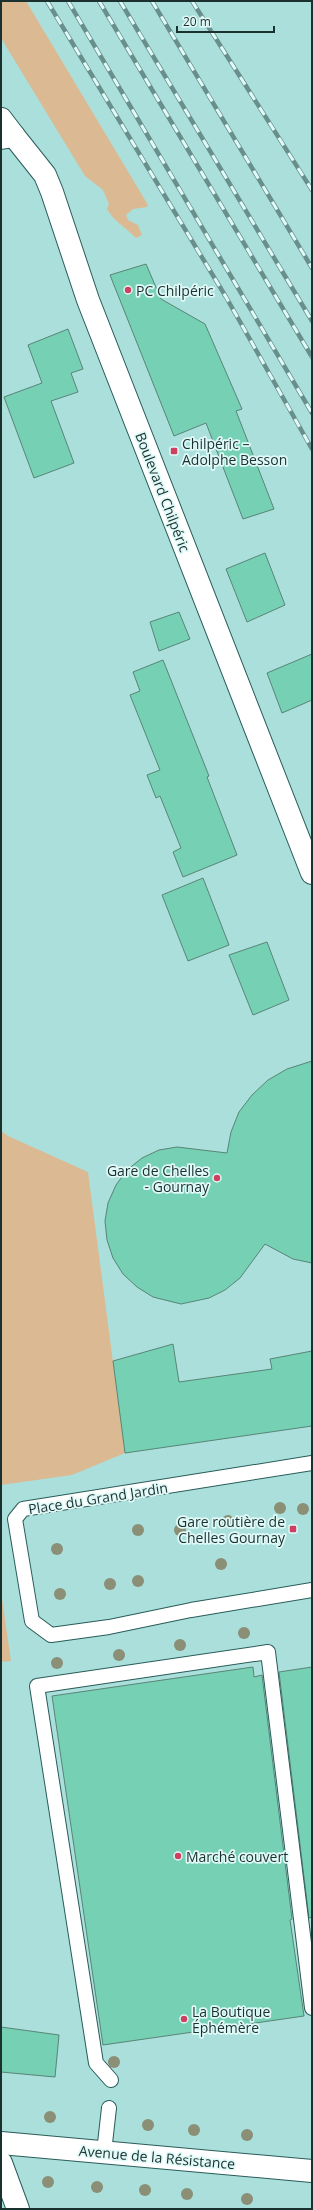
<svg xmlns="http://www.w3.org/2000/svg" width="313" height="2210" viewBox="0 0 313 2210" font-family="'Open Sans',sans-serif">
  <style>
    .green { fill: #dbba93 }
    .building { fill: #76d0b4; stroke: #588576 }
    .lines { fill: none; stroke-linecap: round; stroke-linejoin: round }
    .service-casing { stroke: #295c59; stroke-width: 16 }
    .minor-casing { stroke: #295c59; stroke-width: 24 }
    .tertiary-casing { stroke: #295c59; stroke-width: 24 }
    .service { stroke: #fff; stroke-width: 14 }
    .minor { stroke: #fff; stroke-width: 22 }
    .tertiary { stroke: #fff; stroke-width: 22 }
    .rail-casing { stroke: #698f8d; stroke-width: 4.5 }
    .rail { stroke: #e0faf8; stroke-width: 3; stroke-dasharray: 9; stroke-linecap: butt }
    .tree { fill: #8a8f75 }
    .poi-dot { fill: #cf3f60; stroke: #e0faf8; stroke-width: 1.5 }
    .labels { text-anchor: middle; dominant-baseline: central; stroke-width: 3.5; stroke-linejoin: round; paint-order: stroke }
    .poi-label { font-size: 14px; fill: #1b3130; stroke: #e0faf8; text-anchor: start }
    .street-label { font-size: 14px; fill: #1b3130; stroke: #e0faf8 }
  </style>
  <rect width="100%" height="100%" fill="#aadfdc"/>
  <path class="green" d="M1,1H26L148,205L147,207L133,209L126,215L128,220L138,225L142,235L136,238C126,227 114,222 107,209L109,204L103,190L85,176L1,38Z
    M1,1131L8,1136L88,1172L125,1453L72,1475L1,1485Z
    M1,1592L11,1661L1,1662Z"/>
  <path class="building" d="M146,264L161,299L205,324L242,409L236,411L274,509L243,519L206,423L174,436L110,275Z
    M68,329L83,369L71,373L78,392L51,401L74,463L34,478L4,397L42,383L28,345Z
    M265,553L285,605L247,622L226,569Z
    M179,612L190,639L159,651L150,622Z
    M312,654V700L282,713L267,673Z
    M163,660L209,776L207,777L237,855L183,877L173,852L181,848L160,796L156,798L147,775L160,770L130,695L140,691L133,672Z
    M203,878L229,945L188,961L162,895Z
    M267,942L289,1000L253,1015L229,955Z
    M312,1061V1263L293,1259L265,1244L240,1278L225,1290L209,1298L181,1304L153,1297L137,1287L123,1274L113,1258L107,1240L105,1221L108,1203L116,1185L127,1170L142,1158L159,1150L177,1147L227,1153L231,1132L239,1112L252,1095L268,1080L287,1069Z
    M173,1344L179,1382L272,1369L270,1359L312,1351V1426L125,1453L113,1361Z
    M253,1667L254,1677L262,1675L292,1919L290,1920L304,2016L103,2045L52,1696Z
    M312,1667V1917L309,1918L279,1672Z
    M1,2027L59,2035L55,2077L1,2072Z"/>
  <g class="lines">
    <g class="service-casing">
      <path id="service" d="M312,1463L23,1509L15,1519L32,1621L51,1635L109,1627L191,1610L312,1590
        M111,2080L96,2063L37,1686L268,1652L312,2008
        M104,2152L109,2108"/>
    </g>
    <g class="minor-casing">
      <path id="minor" d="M1,138L14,136L45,175L52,192L88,300L312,873
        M1,2163L18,2209"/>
    </g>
    <g class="tertiary-casing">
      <path id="tertiary" d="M1,119L14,136
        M1,2143L312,2171"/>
    </g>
    <use href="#service" class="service"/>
    <use href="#minor" class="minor"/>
    <use href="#tertiary" class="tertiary"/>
    <g class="rail-casing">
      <path id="rail" d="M47,1L226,297L312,449
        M68,1L312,413
        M99,1L312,357
        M120,1L312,321
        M152,1L312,268
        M192,1L312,190"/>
    </g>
    <use href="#rail" class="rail"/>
  </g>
  <g class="tree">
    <circle cx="280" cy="1508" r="6"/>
    <circle cx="303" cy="1509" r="6"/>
    <circle cx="228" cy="1521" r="6"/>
    <circle cx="138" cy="1530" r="6"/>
    <circle cx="180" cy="1530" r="6"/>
    <circle cx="57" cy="1549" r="6"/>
    <circle cx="221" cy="1564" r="6"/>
    <circle cx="138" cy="1581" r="6"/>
    <circle cx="110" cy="1584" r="6"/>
    <circle cx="60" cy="1594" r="6"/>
    <circle cx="244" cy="1633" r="6"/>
    <circle cx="180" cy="1645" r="6"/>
    <circle cx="119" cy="1655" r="6"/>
    <circle cx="57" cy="1663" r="6"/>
    <circle cx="114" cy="2062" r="6"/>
    <circle cx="50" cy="2117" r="6"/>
    <circle cx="148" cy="2125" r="6"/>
    <circle cx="194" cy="2130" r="6"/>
    <circle cx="247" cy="2135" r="6"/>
    <circle cx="48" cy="2182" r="6"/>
    <circle cx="97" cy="2187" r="6"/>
    <circle cx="145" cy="2190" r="6"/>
    <circle cx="187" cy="2194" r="6"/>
    <circle cx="247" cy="2199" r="6"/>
  </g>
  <g class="poi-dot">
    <circle cx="128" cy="290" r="4"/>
    <rect x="170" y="447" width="8" height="8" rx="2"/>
    <circle cx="217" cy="1178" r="4"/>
    <rect x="289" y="1525" width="8" height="8" rx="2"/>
    <circle cx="178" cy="1856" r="4"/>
    <circle cx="184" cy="2019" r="4"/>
  </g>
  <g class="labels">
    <g class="poi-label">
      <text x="136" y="290">PC Chilpéric</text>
      <text x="182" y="443">Chilpéric –<tspan x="182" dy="16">Adolphe Besson</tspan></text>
      <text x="209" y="1170" text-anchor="end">Gare de Chelles<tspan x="209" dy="16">- Gournay</tspan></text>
      <text x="285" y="1521" text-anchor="end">Gare routière de<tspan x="285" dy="16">Chelles Gournay</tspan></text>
      <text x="186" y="1856">Marché couvert</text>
      <text x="192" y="2011">La Boutique<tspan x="192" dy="16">Éphémère</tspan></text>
    </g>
    <g class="street-label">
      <text transform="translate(163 492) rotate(69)">Boulevard Chilpéric</text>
      <text transform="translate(98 1498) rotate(-9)">Place du Grand Jardin</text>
      <text transform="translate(157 2157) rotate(5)">Avenue de la Résistance</text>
    </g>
  </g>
  <rect width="313" height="2210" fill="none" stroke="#1b3130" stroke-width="4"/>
  <path d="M177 26v6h97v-6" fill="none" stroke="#1b3130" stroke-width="2"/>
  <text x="183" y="26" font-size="12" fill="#1b3130" stroke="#e0faf8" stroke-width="3" paint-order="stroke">20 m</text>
</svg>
